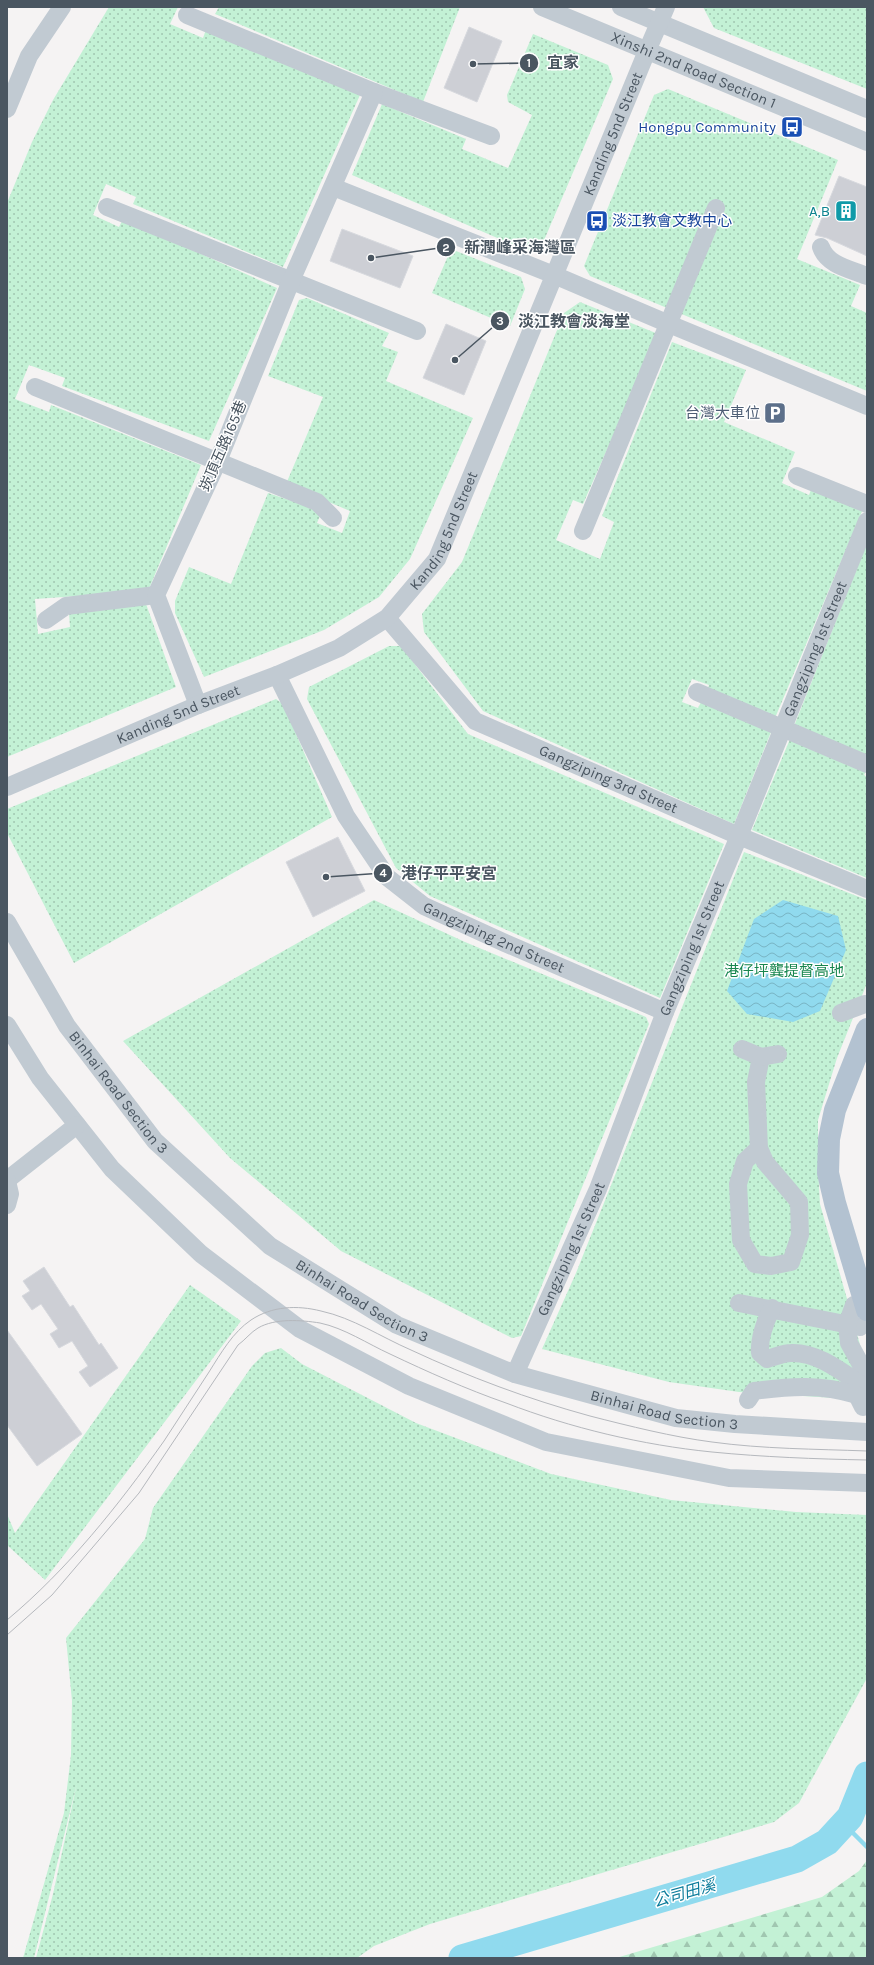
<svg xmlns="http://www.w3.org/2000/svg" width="874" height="1965" viewBox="0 0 874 1965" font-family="Karla,'Noto Sans TC',sans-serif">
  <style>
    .grass { fill: url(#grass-dots) }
    .forest { fill: url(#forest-firs) }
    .water { fill: url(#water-waves) }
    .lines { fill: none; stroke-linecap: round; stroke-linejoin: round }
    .stream { stroke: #90daee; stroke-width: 4.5 }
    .river { stroke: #90daee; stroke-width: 27 }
    .building { fill: #cdcfd5; stroke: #d7d9de }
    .minor { stroke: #c1cad2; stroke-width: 18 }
    .major { stroke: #b3c2d1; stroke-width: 22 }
    .tram { stroke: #b5b8bd; stroke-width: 1 }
    .labels { text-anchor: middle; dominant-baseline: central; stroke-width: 3; stroke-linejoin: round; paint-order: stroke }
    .street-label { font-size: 15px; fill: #4a5661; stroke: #fff }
    .transit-label { font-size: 15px; fill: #164399; stroke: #fff; text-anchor: end }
    .culture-label { font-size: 15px; fill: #0d838f; stroke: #fff; text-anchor: end }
    .service-label { font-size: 15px; fill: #4e5e75; stroke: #fff; text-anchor: end }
    .park-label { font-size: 15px; fill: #17864f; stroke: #fff }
    .water-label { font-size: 16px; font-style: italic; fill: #0c7c9b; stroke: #fff }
    .leader { fill: none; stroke: #4a5661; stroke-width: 1.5 }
    .callout-dot { fill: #4a5661; stroke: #fff; stroke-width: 1.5 }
    .mark-label { font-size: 12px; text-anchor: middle; font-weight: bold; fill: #fff }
    .callout-label { font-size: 16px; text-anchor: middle; font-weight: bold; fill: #4a5661; stroke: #fff; stroke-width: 3; stroke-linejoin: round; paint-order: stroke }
  </style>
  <defs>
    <pattern id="grass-dots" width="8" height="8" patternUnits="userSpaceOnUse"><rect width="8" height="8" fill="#c3f1d5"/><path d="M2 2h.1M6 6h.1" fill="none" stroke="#a0c6b0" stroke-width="1.8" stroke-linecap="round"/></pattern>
    <pattern id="forest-firs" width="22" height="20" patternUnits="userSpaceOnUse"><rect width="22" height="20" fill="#c3f1d5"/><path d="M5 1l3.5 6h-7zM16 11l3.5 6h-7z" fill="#a0c6b0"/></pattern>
    <pattern id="water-waves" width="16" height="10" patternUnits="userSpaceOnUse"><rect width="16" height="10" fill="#90daee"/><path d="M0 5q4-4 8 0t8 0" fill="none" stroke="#78b4c4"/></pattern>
  </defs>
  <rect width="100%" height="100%" fill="#f5f3f3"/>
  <path class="grass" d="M109,7H178L170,24L203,38L208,24L360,95L283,267L133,204L136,197L106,184L93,215L119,227L123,219L277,288L209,441L62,386L65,378L29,365L15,399L49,412L51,405L201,465L148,591L35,599L38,634L70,627L69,613L146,604L176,687L7,757V203L32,142L53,100Z
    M219,7H460L423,102L215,14Z
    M703,7H867V89L714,28Z
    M533,34L608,65L613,79L542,245L527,251L352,175L382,104L466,139L462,149L508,168L532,115L508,102L507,95Z
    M668,89L838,160L797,259L860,285L851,306L867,313V391L590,276L584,266L654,95Z
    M451,249L521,277L525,289L510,326L432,293Z
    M307,298L389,333L382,346L398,352L386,381L473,418L410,559L379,597L324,630L204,677L175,613V601L189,567L231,584L268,493L322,511L317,523L342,533L350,511L286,484L323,397L268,376L299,300Z
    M580,302L658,334L583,504L573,500L556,540L600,559L614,522L602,516L672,342L746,370L724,422L795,452L782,483L809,495L812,487L863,509L775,718L707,690L709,685L692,679L682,702L698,708L701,702L771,732L734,824L483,711L424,632L422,614L462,562L564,313Z
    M867,543V757L794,726Z
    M389,646H401L468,734L724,844L660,998L430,896L396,868L307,699L309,687Z
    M276,699L283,704L332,817L74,963L7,833V809Z
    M790,739L866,771L864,775L867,777V878L752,830Z
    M744,852L867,900V983L837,1058L818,1120V1167L820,1204L867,1369V1400L739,1392L669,1382L542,1349L576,1273Z
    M374,900L465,942L646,1017L649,1024L521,1336L512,1338L341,1251L230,1158L123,1041Z
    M190,1285L241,1321L45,1580L7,1545V1514L15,1533Z
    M281,1348L302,1364L416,1423L551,1474L671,1500L796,1512L867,1515V1678L799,1803L774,1822L430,1924L374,1946L357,1958H36L53,1894L77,1783L34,1958H23L64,1813L71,1755L72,1701L66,1638L145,1539L153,1508L252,1366L265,1353Z"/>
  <path class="forest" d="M867,1860V1958H616L822,1897L859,1871Z"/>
  <path class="water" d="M783,900L838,916L846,950L820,1011L793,1022L747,1014L727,991L754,919Z"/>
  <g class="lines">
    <path class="stream" d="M844,1824L867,1847"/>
    <path class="river" d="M462,1958L797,1859L827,1842L850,1817L867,1775"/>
  </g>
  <path class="building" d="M469,27L502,41L477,102L444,88Z
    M839,176L867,187V256L827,238L815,235Z
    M342,229L413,256L400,288L330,261Z
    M446,324L486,341L464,395L423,378Z
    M338,837L365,891L313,917L286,862Z
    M44,1267L70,1307L73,1305L99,1345L101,1343L118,1368L90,1387L79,1372L88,1366L72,1341L59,1348L50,1334L58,1329L41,1304L32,1310L22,1296L30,1291L23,1281Z
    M7,1330L82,1434L37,1466L7,1425Z"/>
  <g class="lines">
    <g class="minor">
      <path id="s1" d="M542,7L867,142"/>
      <path d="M621,7L867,109"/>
      <path d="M187,15L374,92L491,136"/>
      <path d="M7,109L29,56L62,7"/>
      <path d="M333,187L554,275L669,324L867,406"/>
      <path d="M107,207L417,331"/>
      <path d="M821,247C827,265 850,269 867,276"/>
      <path d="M35,387L317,502L333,518"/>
      <path d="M797,476L867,504"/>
      <path d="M583,531L716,208"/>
      <path id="s2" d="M387,618L475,721L739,836L867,889"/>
      <path d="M46,620L66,606L156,595"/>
      <path id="s3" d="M277,675L346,816L387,877L424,906L505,943L665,1012"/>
      <path d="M697,692L867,764"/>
      <path d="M198,705L156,595L218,461L291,281L374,92"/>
      <path id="s4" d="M7,787L198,705L277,675L339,648L387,618L437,559L647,51L666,7"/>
      <path id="s5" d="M7,922L67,1026L155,1141L270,1246L397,1325L515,1374L676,1418L735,1424L867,1432"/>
      <path d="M841,1013L865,1004"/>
      <path d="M7,1025L40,1078L112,1169L201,1254L300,1329L409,1386L546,1442L729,1478L867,1483"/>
      <path d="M742,1049L761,1057L756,1082L759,1148L745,1161L738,1184L741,1240L755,1264L771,1266L791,1262L800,1235L799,1202L765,1162L759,1148"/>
      <path d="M761,1057L778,1054"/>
      <path d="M7,1180L77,1125"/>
      <path d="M7,1181L10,1194L7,1205"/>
      <path d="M739,1303L860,1327"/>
      <path d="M854,1305L847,1324L849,1343L866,1374L863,1386"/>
      <path d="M772,1308C765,1322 759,1337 760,1353L767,1359C775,1357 783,1353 791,1353C818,1352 842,1372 863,1386L857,1395L863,1407"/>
      <path id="s6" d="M515,1374L598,1189L665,1012L739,836L867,521"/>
      <path d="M748,1400L754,1391C791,1386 821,1384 857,1395"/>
    </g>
    <path class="major" d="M867,1029L835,1110L829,1139L828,1173L835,1203L867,1310"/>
    <path class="tram" d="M7,1620C68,1569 118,1506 164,1441C179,1418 194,1395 209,1372C221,1353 233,1332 251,1320C272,1306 297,1305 321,1311C353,1318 381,1337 411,1350C469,1377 528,1399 590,1416C629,1426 673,1437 712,1442C763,1449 815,1449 867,1451
      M7,1635L52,1595L139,1493L238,1345C245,1340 251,1332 258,1328C275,1318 301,1320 320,1323C344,1328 368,1344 390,1354C428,1372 466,1389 506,1403C571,1428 642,1445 712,1452C763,1457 815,1459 867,1460"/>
  </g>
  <defs>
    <g id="bus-square" transform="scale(1.15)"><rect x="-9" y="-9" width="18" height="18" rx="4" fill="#1a4fb4" stroke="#fff"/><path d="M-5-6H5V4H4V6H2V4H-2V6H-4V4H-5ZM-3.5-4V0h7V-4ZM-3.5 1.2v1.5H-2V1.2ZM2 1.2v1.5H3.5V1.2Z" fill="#fff"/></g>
    <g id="building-square" transform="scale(1.15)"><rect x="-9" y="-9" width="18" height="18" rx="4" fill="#0f9aa8" stroke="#fff"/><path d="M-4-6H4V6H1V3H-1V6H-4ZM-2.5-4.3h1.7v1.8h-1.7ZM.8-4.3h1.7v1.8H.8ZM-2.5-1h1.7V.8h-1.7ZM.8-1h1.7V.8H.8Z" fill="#fff"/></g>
    <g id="parking-square" transform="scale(1.15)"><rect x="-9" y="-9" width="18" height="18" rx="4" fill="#5c6f8a" stroke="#fff"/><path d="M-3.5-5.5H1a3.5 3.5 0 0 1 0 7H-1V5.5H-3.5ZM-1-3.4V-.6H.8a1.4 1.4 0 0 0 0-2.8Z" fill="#fff"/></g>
  </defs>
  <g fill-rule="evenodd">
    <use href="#bus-square" x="792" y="127"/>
    <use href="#building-square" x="846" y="211"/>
    <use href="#bus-square" x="597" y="221"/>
    <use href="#parking-square" x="775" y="413"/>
  </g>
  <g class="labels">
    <g class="street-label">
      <text stroke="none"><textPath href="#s1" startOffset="164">Xinshi 2nd Road Section 1</textPath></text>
      <text stroke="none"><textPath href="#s4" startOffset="954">Kanding 5nd Street</textPath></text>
      <text transform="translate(223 446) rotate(-67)">崁頂五路165巷</text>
      <text stroke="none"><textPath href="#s4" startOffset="522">Kanding 5nd Street</textPath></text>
      <text stroke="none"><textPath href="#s6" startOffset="785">Gangziping 1st Street</textPath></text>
      <text stroke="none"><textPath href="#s4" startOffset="186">Kanding 5nd Street</textPath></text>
      <text stroke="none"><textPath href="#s2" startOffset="281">Gangziping 3rd Street</textPath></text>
      <text stroke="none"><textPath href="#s3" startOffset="354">Gangziping 2nd Street</textPath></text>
      <text stroke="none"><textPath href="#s6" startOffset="461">Gangziping 1st Street</textPath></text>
      <text stroke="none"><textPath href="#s5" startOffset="204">Binhai Road Section 3</textPath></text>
      <text stroke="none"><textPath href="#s6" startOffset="137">Gangziping 1st Street</textPath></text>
      <text stroke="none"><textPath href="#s5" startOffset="528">Binhai Road Section 3</textPath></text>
      <text stroke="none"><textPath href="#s5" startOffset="852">Binhai Road Section 3</textPath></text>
    </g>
    <g class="transit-label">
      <text x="776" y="127">Hongpu Community</text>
      <text x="612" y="221" text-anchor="start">淡江教會文教中心</text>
    </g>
    <g class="culture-label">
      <text x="830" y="211">A,B</text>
    </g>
    <g class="service-label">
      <text x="760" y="413">台灣大車位</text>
    </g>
    <g class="park-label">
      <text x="784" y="971">港仔坪龔提督高地</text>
    </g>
    <g class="water-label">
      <text transform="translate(684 1893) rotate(-16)">公司田溪</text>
    </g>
  </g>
  <path class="leader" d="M473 64L529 63M371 258L446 247M455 360L500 321M326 877L383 873"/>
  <g class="callout-dot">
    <circle cx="473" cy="64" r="4"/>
    <circle cx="371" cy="258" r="4"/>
    <circle cx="455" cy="360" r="4"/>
    <circle cx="326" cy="877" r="4"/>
    <circle cx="529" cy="63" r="10"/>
    <circle cx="446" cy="247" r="10"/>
    <circle cx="500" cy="321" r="10"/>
    <circle cx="383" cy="873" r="10"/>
  </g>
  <g class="mark-label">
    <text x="529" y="67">1</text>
    <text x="446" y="252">2</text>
    <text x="500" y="325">3</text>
    <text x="383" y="877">4</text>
  </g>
  <g class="callout-label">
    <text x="563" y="68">宜家</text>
    <text x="520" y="253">新潤峰采海灣區</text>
    <text x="574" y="327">淡江教會淡海堂</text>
    <text x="449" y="879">港仔平平安宮</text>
  </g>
  <rect width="874" height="1965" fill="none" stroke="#4a5661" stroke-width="16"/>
</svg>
